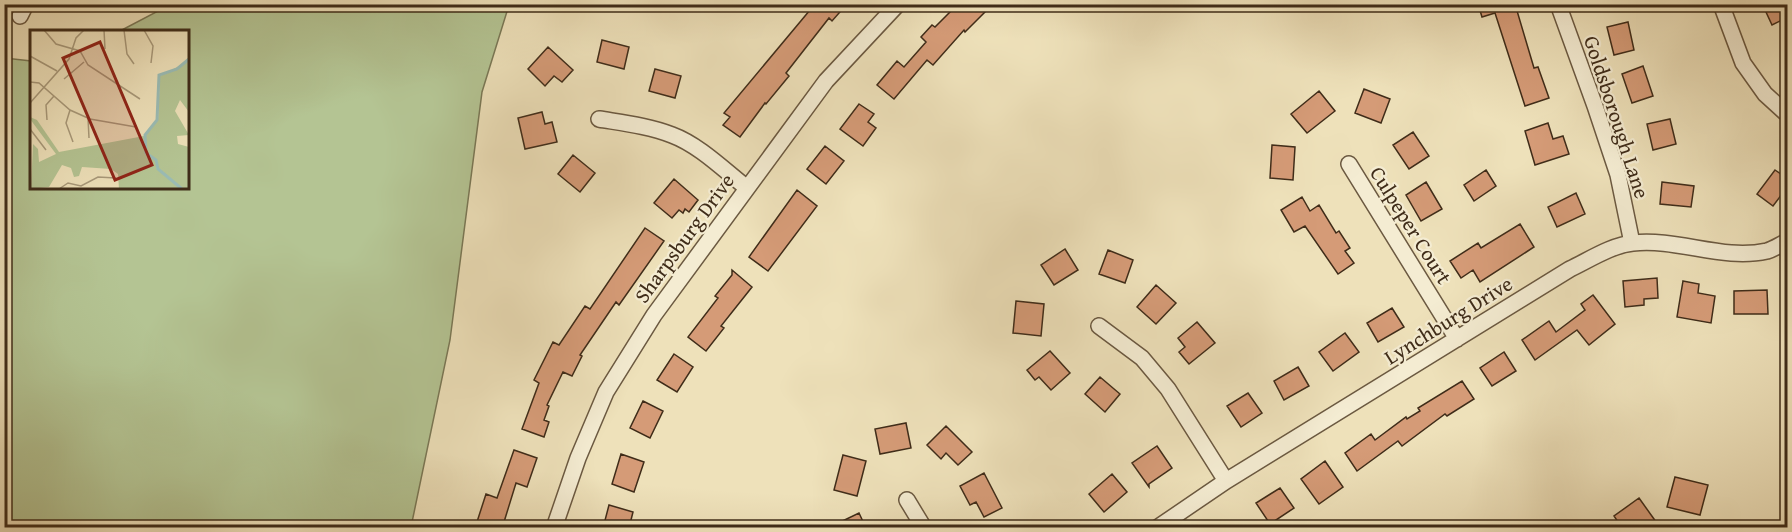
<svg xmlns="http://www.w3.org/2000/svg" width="1792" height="532" viewBox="0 0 1792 532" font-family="'Gentium Book Plus',serif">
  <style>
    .green { fill: #b4c493; stroke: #7a7856; stroke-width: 1.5 }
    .building { fill: #d59b77; stroke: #3f2c19; stroke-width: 1.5 }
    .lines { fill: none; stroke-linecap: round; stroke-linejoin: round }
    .street-casing { stroke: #6b5941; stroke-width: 18 }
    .street { stroke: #f4ecd2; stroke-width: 15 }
    .labels { text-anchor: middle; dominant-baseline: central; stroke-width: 4.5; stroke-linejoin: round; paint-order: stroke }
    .street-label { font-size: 21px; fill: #3f2c19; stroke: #f4ecd2 }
    .inset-river { fill: none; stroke: #9abcb5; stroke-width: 3 }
    .inset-road { fill: none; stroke: #a8997a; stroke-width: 1.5 }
    .view { fill: #8f2418; fill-opacity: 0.15; stroke: #8f2418; stroke-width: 3 }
    .inset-edge { fill: none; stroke: #3f2c19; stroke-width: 3 }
  </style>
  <rect width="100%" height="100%" fill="#eee1ba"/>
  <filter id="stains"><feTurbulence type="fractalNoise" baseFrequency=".00333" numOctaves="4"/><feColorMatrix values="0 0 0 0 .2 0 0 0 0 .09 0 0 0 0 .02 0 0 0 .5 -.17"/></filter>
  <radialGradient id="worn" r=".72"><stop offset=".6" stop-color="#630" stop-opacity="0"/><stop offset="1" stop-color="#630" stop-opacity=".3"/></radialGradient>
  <path class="green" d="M167,5H509L482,92L450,340L411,527L213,528L176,521L156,528L5,527V58L31,61L32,188H188V32L120,31L164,8Z"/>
  <path class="building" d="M815,4H847L832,21L829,18L786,73L789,76L766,104L765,103L740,137L723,125L730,117L724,113Z
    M958,4H993L965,32L964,30L933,65L927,60L894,99L877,85L897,61L904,67L926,42L921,37L932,25L935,27Z
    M1478,4H1515L1534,68L1538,67L1549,98L1525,106L1495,13L1482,17Z
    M1780,4H1788V17L1772,25L1766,12Z
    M1628,22L1634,50L1614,55L1607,27Z
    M602,40L629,47L624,69L597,62Z
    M548,47L573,70L562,82L554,76L545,86L528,69Z
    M1643,66L1653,96L1632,103L1622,74Z
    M655,69L681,76L675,98L649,91Z
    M1364,89L1390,99L1381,123L1355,113Z
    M1319,91L1335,111L1307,133L1291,114Z
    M859,104L874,114L868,122L876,128L863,146L840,129Z
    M542,112L545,124L552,122L557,142L525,149L518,118Z
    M1670,119L1676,144L1653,150L1647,124Z
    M1548,123L1553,139L1563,136L1569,154L1535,165L1525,131Z
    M1413,132L1429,156L1409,169L1393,145Z
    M1272,145L1295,147L1293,180L1270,178Z
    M825,146L844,161L826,184L807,169Z
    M573,155L595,173L580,192L558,174Z
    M1486,170L1496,186L1474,201L1464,185Z
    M1775,170L1788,179V186L1773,206L1757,194Z
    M674,179L698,200L689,212L685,209L683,213L679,210L672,218L654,203Z
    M1426,182L1442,209L1421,221L1406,195Z
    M1662,182L1694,186L1691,207L1660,204Z
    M797,190L817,206L768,271L749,257Z
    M1576,193L1585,214L1557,227L1548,207Z
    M1302,197L1310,211L1319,205L1336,233L1339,231L1350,248L1345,251L1354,263L1338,274L1305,226L1294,232L1281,210Z
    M1520,224L1534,247L1480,282L1473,270L1461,278L1450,261L1478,243L1481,248Z
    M645,228L664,241L619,305L616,302L580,355L582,356L572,376L563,372L547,405L549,406L544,420L549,422L544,437L522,429L539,383L534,380L553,342L559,345L585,306L590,309Z
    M1065,249L1078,270L1054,285L1041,265Z
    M1108,250L1133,260L1125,283L1099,274Z
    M732,270L752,287L721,326L724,328L706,351L688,337L718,298L715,296L732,275Z
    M1657,278L1658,298L1644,299V305L1625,307L1623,281Z
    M1683,281L1699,284L1698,293L1715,296L1711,323L1677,317Z
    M1156,285L1176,303L1156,324L1137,307Z
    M1767,290L1768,314H1734V291Z
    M1593,295L1615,324L1589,345L1577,330L1535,360L1522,340L1549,321L1556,332L1585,310L1581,304Z
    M1016,301L1044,304L1041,336L1013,333Z
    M1392,308L1404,327L1378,342L1367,323Z
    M1197,322L1215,343L1189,364L1179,352L1185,347L1178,338Z
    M1345,333L1359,352L1333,371L1319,352Z
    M1050,351L1070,373L1051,390L1039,377L1035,380L1027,370Z
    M1504,352L1516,371L1492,386L1480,368Z
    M674,354L693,367L677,392L657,380Z
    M1298,367L1309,386L1284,400L1274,381Z
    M1100,377L1120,394L1105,412L1085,394Z
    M1462,381L1474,399L1447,416L1445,414L1402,446L1398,441L1357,471L1345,453L1371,434L1375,440L1406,417L1407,419L1420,411L1418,408Z
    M1248,393L1262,413L1241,427L1227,406Z
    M643,401L663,411L650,438L630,428Z
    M906,423L911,448L880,454L875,429Z
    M946,426L972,452L958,465L946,453L941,459L927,445Z
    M1157,446L1172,468L1149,484V487L1132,463Z
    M514,450L537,458L527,487L516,483L504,522L500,521L498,528H475L486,494L497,498Z
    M621,454L644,462L634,492L612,484Z
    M843,455L866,461L857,496L834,490Z
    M1325,461L1343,487L1319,504L1301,479Z
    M984,473L1002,508L984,517L976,502L970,505L960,486Z
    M1112,474L1127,492L1104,512L1089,494Z
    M1675,477L1708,485L1700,515L1667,507Z
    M1280,488L1294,508L1270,524L1256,503Z
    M1639,498L1654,519L1660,528H1622L1614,516Z
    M609,505L633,512L629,528H603Z
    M859,513L866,528H828Z"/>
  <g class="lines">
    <g class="street-casing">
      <path id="street" d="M1558,4L1595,106L1618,175L1632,243
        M1721,4L1743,63L1765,94L1788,115
        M20,16L26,4
        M599,119C623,123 649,126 672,135C699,145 724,170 747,188
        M1349,164L1457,339
        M1099,326L1142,358L1168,389L1226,481
        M907,500L924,528
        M554,528L578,458L606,392L654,315L826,81L898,4
        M1157,528L1226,481L1570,269C1589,260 1612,245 1633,243C1678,238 1723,261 1767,251C1774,249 1781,244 1788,241"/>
    </g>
    <use href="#street" class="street"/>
  </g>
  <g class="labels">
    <g class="street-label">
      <text transform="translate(1617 117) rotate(72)">Goldsborough Lane</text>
      <text transform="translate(1411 225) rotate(58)">Culpeper Court</text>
      <text transform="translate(684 238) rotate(-54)">Sharpsburg Drive</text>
      <text transform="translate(1448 320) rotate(-32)">Lynchburg Drive</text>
    </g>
  </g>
  <g transform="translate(30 30)">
    <rect width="159" height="159" fill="#eee1ba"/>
    <path d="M159,31V82L150,70L145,81L159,105L147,106L148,114L159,117V159H153L128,139L127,130L117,122L115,105L128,90L130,46ZM0,89V87L7,90L29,122L114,106L116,123L125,130L127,139L152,159H89L88,144L81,139L52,137L49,146L44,147L41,138L32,135L19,157L1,159L3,114L8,119L9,132L26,124Z" fill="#b4c493"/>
    <path class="inset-river" d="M152,159L128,139L126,130L116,123L115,105L127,90L129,45L147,39L159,29"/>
    <path class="inset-road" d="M14,0L26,14L50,21L58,35L110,69M74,0L75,19M94,0L97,24L104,34M114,0L123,16L121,33M0,26L27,41M34,49L54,32M0,52L9,53L40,80L60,89L106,97M0,73L39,29L46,8L54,0M40,80L36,93L43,112M58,88L59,108M17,90L16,75L24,66M0,99L16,120M29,159L38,153L51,156L68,147L86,148"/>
    <path class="view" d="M70,12L122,135L85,150L33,28Z"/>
    <rect width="159" height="159" class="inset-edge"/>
  </g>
  <rect width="1792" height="532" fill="none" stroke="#eee1ba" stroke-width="24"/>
  <rect x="6" y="6" width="1780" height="520" fill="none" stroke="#3f2c19" stroke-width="3"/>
  <rect x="12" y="12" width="1768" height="508" fill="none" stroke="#3f2c19" stroke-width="1.5"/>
  <rect width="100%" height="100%" filter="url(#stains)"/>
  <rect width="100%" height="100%" fill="url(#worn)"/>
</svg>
